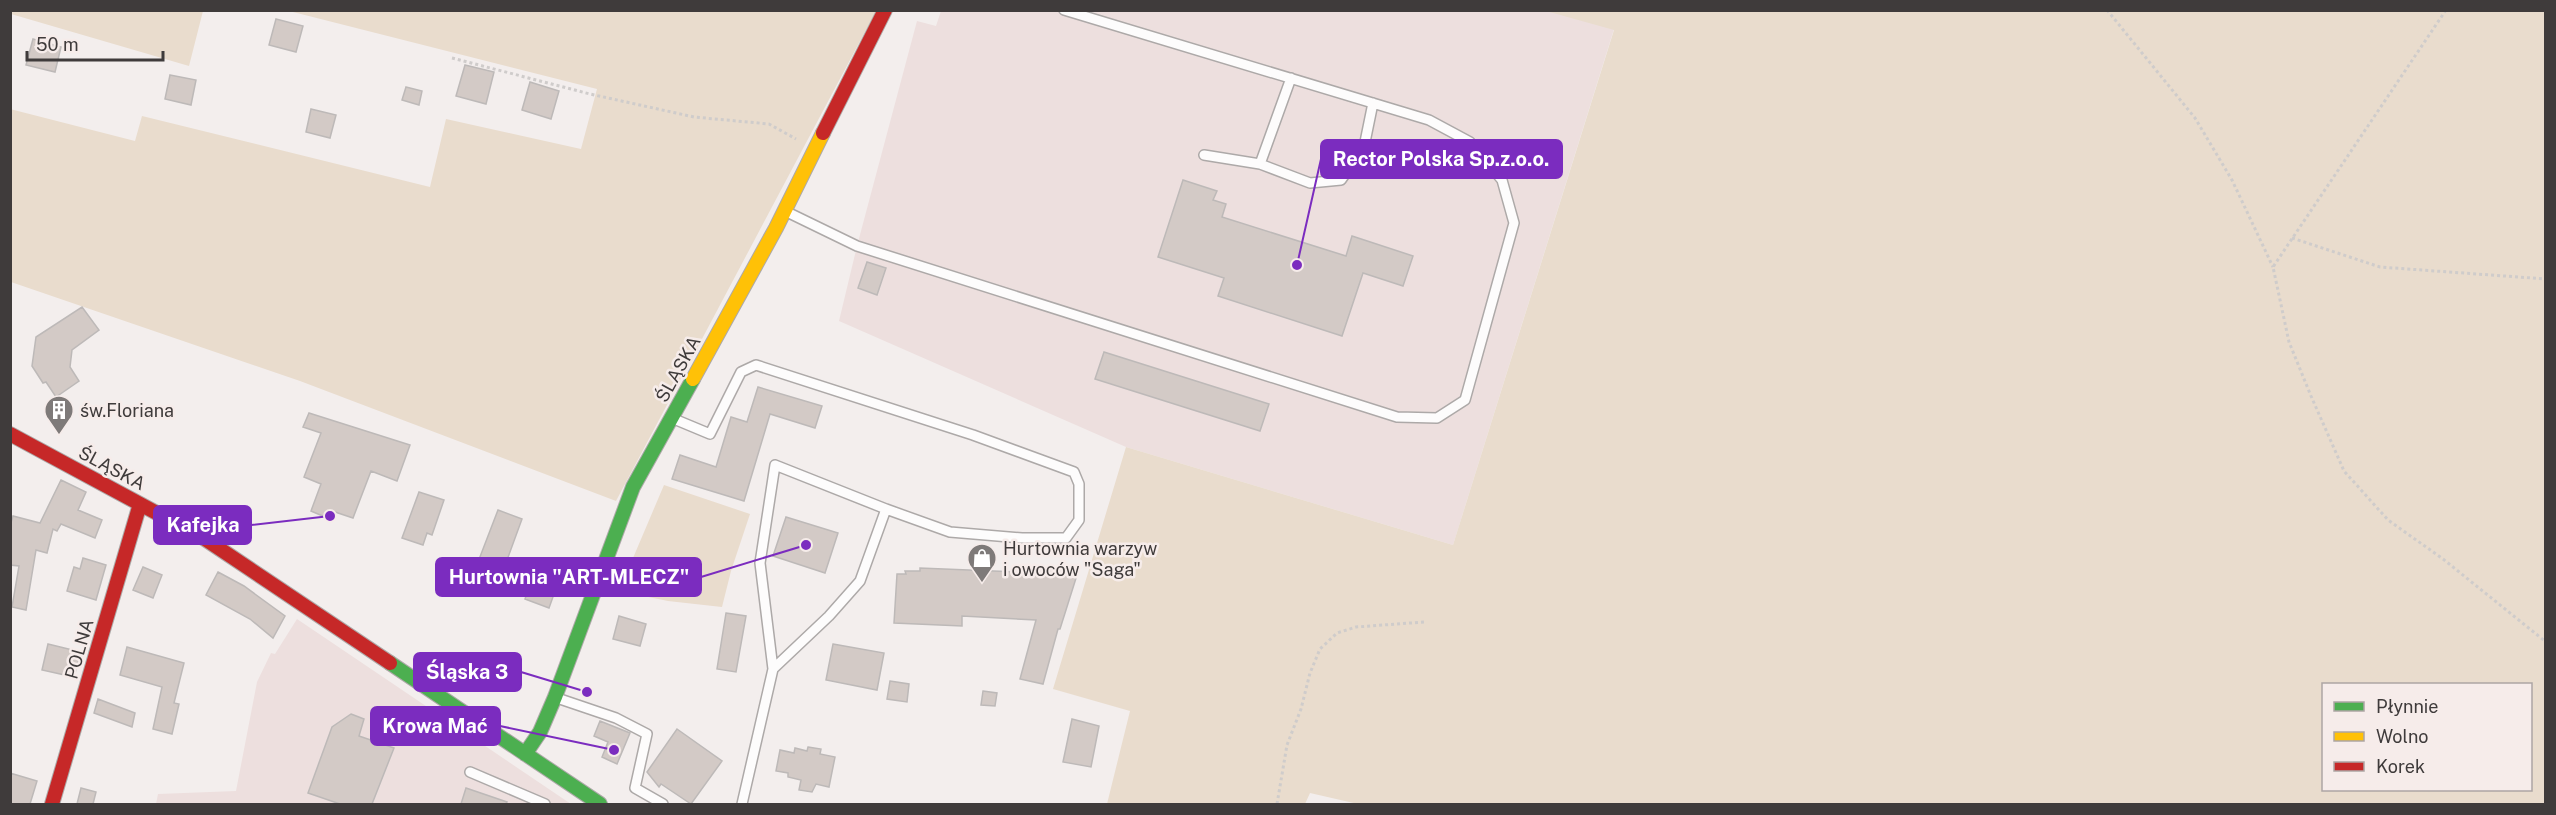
<svg xmlns="http://www.w3.org/2000/svg" width="2556" height="815" viewBox="0 0 2556 815" font-family="'Public Sans',sans-serif">
  <style>
    .built { fill: #eddfde }
    .green { fill: #e9dccd; fill-rule: evenodd }
    .building { fill: #d3cac6; stroke: #bdb9b8; stroke-width: 1.5 }
    .lines { fill: none; stroke-linecap: round; stroke-linejoin: round }
    .lane-casing { stroke: #ada9a8; stroke-width: 12 }
    .fast-casing { stroke: #ada9a8; stroke-width: 16 }
    .slow-casing { stroke: #ada9a8; stroke-width: 16 }
    .jam-casing { stroke: #ada9a8; stroke-width: 16 }
    .path { stroke: #cfcccb; stroke-width: 3; stroke-dasharray: 3 3; stroke-linecap: butt }
    .lane { stroke: #fdfcfc; stroke-width: 9 }
    .fast { stroke: #4caf50; stroke-width: 14 }
    .slow { stroke: #ffc107; stroke-width: 14 }
    .jam { stroke: #c62828; stroke-width: 14 }
    .labels { text-anchor: middle; dominant-baseline: central; stroke-width: 5; stroke-linejoin: round; paint-order: stroke }
    .street-label { font-size: 18px; fill: #3f3b3b; stroke: #f6ecea }
    .poi-label { font-size: 18px; fill: #3f3b3b; stroke: #f6ecea; text-anchor: start }
    .leader { fill: none; stroke: #7b2cbf; stroke-width: 2 }
    .callout-dot { fill: #7b2cbf; stroke: #f6ecea; stroke-width: 2 }
    .callout { fill: #7b2cbf; stroke: #7b2cbf; stroke-width: 2 }
    .callout-label { font-size: 20px; text-anchor: middle; font-weight: bold; fill: #fff }
  </style>
  <rect width="100%" height="100%" fill="#f3eeed"/>
  <path class="built" d="M1546,10L1614,29L1453,545L1126,447L839,321L857,246L917,21L936,26L941,11Z
    M297,619L571,804H156L158,794L236,791L257,682L271,653L275,654Z"/>
  <path class="green" d="M10,11L11,10L203,11L189,66L11,14Z
    M289,11H876L616,501L300,381L11,282L10,109L135,141L142,116L430,187L446,119L581,149L597,89Z
    M1546,11H2545V804H1358L1310,793L1305,804H1107L1130,711L1053,689L1126,447L1453,545L1614,30ZM2324,684H2530V790H2324Z
    M664,485L750,514L731,571L722,607L668,601L619,591Z"/>
  <path class="building" d="M276,19L303,26L296,52L269,45Z
    M33,39L61,47L55,72L26,65Z
    M465,65L494,72L486,104L456,96Z
    M170,75L196,80L191,105L165,99Z
    M530,82L559,91L551,119L522,110Z
    M406,87L422,91L419,105L402,100Z
    M311,109L336,115L330,138L306,132Z
    M1183,180L1217,191L1213,200L1226,204L1222,217L1346,256L1352,236L1413,256L1403,286L1363,273L1342,336L1218,296L1224,278L1158,257Z
    M867,262L886,268L877,295L858,288Z
    M82,307L99,330L72,350L70,367L79,381L56,397L46,382L43,383L32,366L36,337Z
    M1104,352L1269,404L1260,431L1095,379Z
    M758,387L822,406L815,428L770,414L744,501L672,479L680,455L716,467L731,417L747,422Z
    M309,413L410,445L397,481L371,471L353,518L335,512L332,520L311,511L321,484L304,477L321,433L303,427Z
    M61,480L86,492L78,510L102,520L95,538L61,524L57,531L53,529L47,553L36,550L26,610L12,607L19,566L10,565V526L13,516L40,523Z
    M419,492L444,500L432,535L427,533L423,545L402,538Z
    M498,510L522,519L503,571L478,562Z
    M786,517L838,533L825,573L773,556Z
    M83,558L106,565L96,600L67,591L74,567L80,569Z
    M1042,566L1077,575L1060,629H1058L1043,684L1020,679L1036,620L962,616V626L894,623L897,574H906L905,571H920V568L1040,573Z
    M143,567L162,575L153,598L133,590Z
    M535,571L559,580L549,608L525,599Z
    M218,572L244,586L285,616L273,638L250,619L206,595Z
    M726,613L746,616L736,672L717,669Z
    M619,616L646,624L640,646L613,639Z
    M48,644L81,652L74,677L42,670Z
    M833,644L884,653L877,690L826,680Z
    M127,647L184,663L174,703L179,704L172,734L153,729L162,687L120,675Z
    M890,681L909,684L907,702L887,699Z
    M983,691L997,693L995,706L981,705Z
    M98,699L135,713L132,727L94,713Z
    M351,714L364,719L359,736L394,748L372,804H340L308,793L332,727Z
    M1072,719L1099,726L1091,767L1063,762Z
    M600,721L630,733L617,764L602,757L608,742L594,736Z
    M677,729L722,761L691,804L661,784L659,787L647,772Z
    M808,747L821,749L820,754L835,757L829,787L816,784L812,792L799,790L801,780L788,777V773L776,771L780,750L794,753L795,748L807,751Z
    M10,773L37,781L30,804H10Z
    M81,788L96,792L93,804H77Z
    M466,788L507,802L506,804H461Z"/>
  <g class="lines">
    <g class="lane-casing">
      <path id="lane" d="M1204,155L1260,164L1310,183L1341,180L1364,147L1373,103
        M1260,164L1291,78
        M787,212L857,246L1397,417L1437,418L1465,400L1514,223L1502,180L1470,142L1429,120L1064,10
        M674,419L710,434L741,372L756,365L973,435L1074,472L1079,484V520L1066,538H1022L950,532L886,509
        M557,698L616,718L647,734L635,788L663,804
        M470,772L545,804
        M742,804L773,669L760,563L775,465L886,509L860,581L829,616L773,669"/>
    </g>
    <g class="fast-casing">
      <path id="fast" d="M390,663L600,804
        M525,754L540,732L555,697L633,487L693,379"/>
    </g>
    <g class="slow-casing">
      <path id="slow" d="M693,379L776,228L823,133"/>
    </g>
    <g class="jam-casing">
      <path id="jam" d="M823,133L885,10
        M10,434L205,539L390,663
        M52,804L140,504"/>
    </g>
    <path class="path" d="M2107,10L2195,118L2232,180L2273,267
      M2446,10L2273,267L2289,342L2311,396L2344,471L2388,520L2443,559L2546,642
      M452,58L590,94L694,117L769,124L796,139
      M2292,238L2380,267L2546,279
      M1277,804L1287,745L1301,709L1310,673L1320,649L1337,633L1356,627L1424,622"/>
    <use href="#lane" class="lane"/>
    <use href="#fast" class="fast"/>
    <use href="#slow" class="slow"/>
    <use href="#jam" class="jam"/>
  </g>
  <defs>
    <g id="building-pin" transform="scale(1.5)"><path d="M0 17L-7.5 6A9.5 9.5 0 1 1 7.5 6Z" fill="#7e7a79" stroke="#f6ecea"/><path d="M-4-6H4V6H1V3H-1V6H-4ZM-2.5-4.3h1.7v1.8h-1.7ZM.8-4.3h1.7v1.8H.8ZM-2.5-1h1.7V.8h-1.7ZM.8-1h1.7V.8H.8Z" fill="#fff"/></g>
    <g id="shop-pin" transform="scale(1.5)"><path d="M0 17L-7.5 6A9.5 9.5 0 1 1 7.5 6Z" fill="#7e7a79" stroke="#f6ecea"/><path d="M-5-2.5h2.3a2.7 3.5 0 0 1 5.4 0H5L5.5 6h-11ZM-1.5-2.5h3a1.5 2.3 0 0 0-3 0Z" fill="#fff"/></g>
  </defs>
  <g fill-rule="evenodd">
    <use href="#building-pin" x="59" y="410"/>
    <use href="#shop-pin" x="982" y="558"/>
  </g>
  <g class="labels">
    <g class="street-label">
      <text transform="translate(678 369) rotate(-61)">ŚLĄSKA</text>
      <text transform="translate(112 468) rotate(28)">ŚLĄSKA</text>
      <text transform="translate(79 649) rotate(-74)">POLNA</text>
    </g>
    <g class="poi-label">
      <text x="80" y="410">św.Floriana</text>
      <text x="1003" y="548">Hurtownia warzyw<tspan x="1003" dy="21">i owoców "Saga"</tspan></text>
    </g>
  </g>
  <path class="leader" d="M1297 265L1321 159M330 516L251 525M806 545L701 577M587 692L521 672M614 750L500 726"/>
  <g class="callout-dot">
    <circle cx="1297" cy="265" r="6"/>
    <circle cx="330" cy="516" r="6"/>
    <circle cx="806" cy="545" r="6"/>
    <circle cx="587" cy="692" r="6"/>
    <circle cx="614" cy="750" r="6"/>
  </g>
  <g class="callout">
    <rect x="1321" y="140" width="241" height="38" rx="6"/>
    <rect x="154" y="506" width="97" height="38" rx="6"/>
    <rect x="436" y="558" width="265" height="38" rx="6"/>
    <rect x="414" y="653" width="107" height="38" rx="6"/>
    <rect x="371" y="707" width="129" height="38" rx="6"/>
  </g>
  <g class="callout-label">
    <text x="1441" y="166">Rector Polska Sp.z.o.o.</text>
    <text x="203" y="532">Kafejka</text>
    <text x="569" y="584">Hurtownia "ART-MLECZ"</text>
    <text x="467" y="679">Śląska 3</text>
    <text x="435" y="733">Krowa Mać</text>
  </g>
  <rect width="2556" height="815" fill="none" stroke="#3f3b3b" stroke-width="24"/>
  <rect x="2322" y="683" width="210" height="108" fill="#f6ecea" stroke="#ada5a4" stroke-width="1.5"/>
  <rect x="2334" y="702" width="30" height="9" fill="#4caf50" stroke="#ada5a4" stroke-width="1.5"/>
  <text x="2376" y="713" font-size="18" fill="#3f3b3b">Płynnie</text>
  <rect x="2334" y="732" width="30" height="9" fill="#ffc107" stroke="#ada5a4" stroke-width="1.5"/>
  <text x="2376" y="743" font-size="18" fill="#3f3b3b">Wolno</text>
  <rect x="2334" y="762" width="30" height="9" fill="#c62828" stroke="#ada5a4" stroke-width="1.5"/>
  <text x="2376" y="773" font-size="18" fill="#3f3b3b">Korek</text>
  <path d="M27 51v9h136v-9" fill="none" stroke="#3f3b3b" stroke-width="3"/>
  <text x="36" y="51" font-size="18" fill="#3f3b3b" stroke="#f6ecea" stroke-width="4.5" paint-order="stroke">50 m</text>
</svg>
